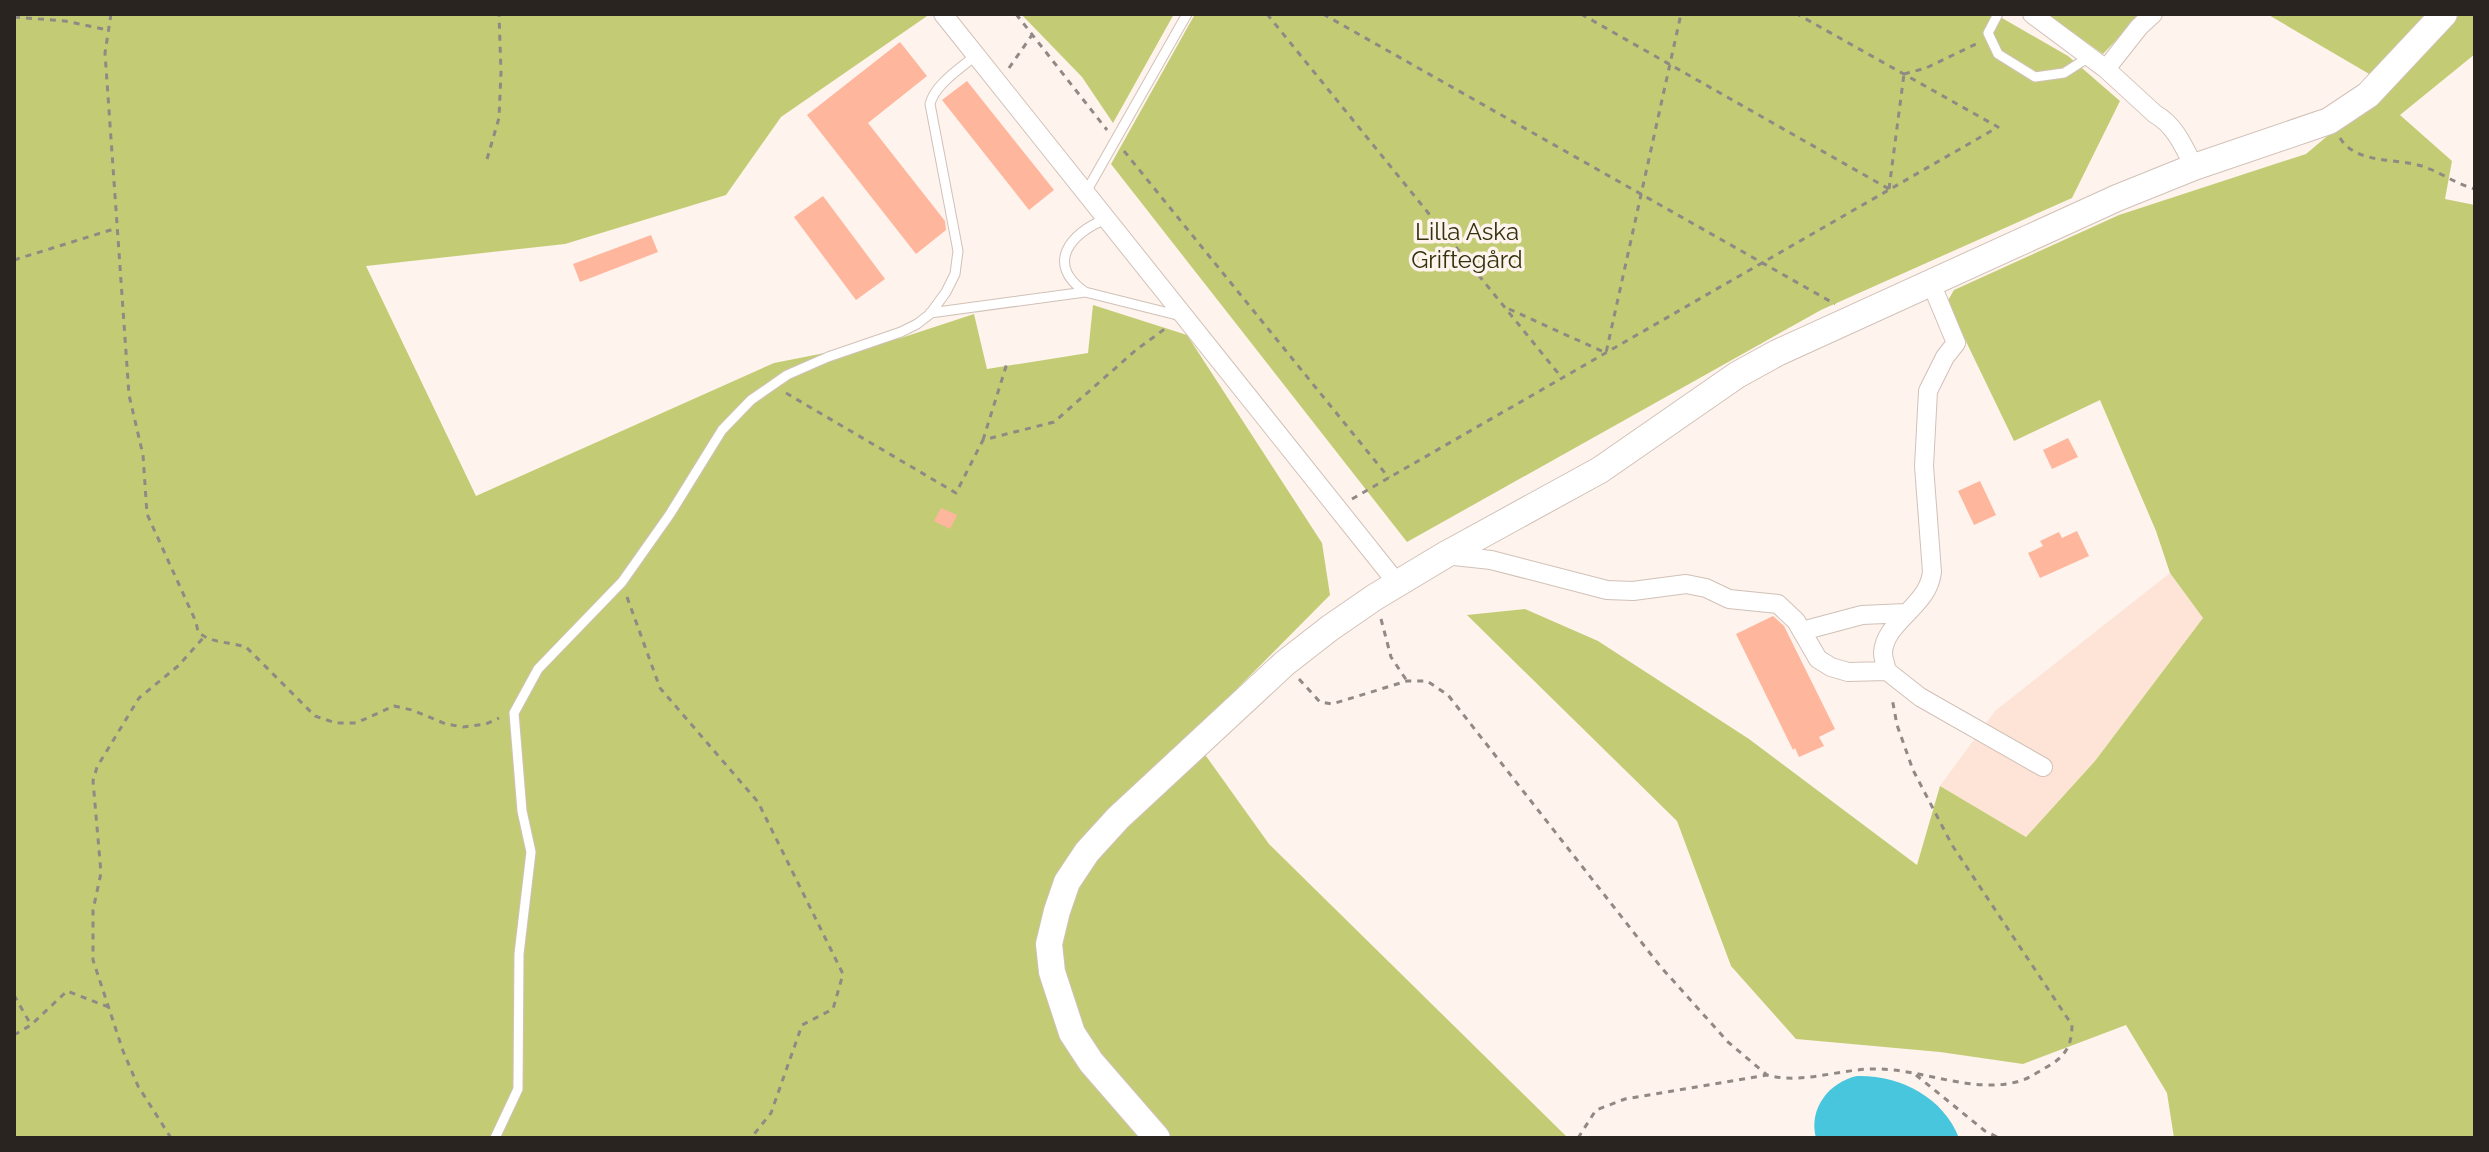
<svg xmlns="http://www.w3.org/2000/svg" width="2489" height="1152" viewBox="0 0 2489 1152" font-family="Raleway,sans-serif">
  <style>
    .built { fill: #fde4d6 }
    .green { fill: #c3cc75 }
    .water { fill: #47c6dd }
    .building { fill: #feb69d }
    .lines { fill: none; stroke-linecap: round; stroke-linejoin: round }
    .lane-casing { stroke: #d1c1b7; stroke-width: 11 }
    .street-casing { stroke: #d1c1b7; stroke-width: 20 }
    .secondary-casing { stroke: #d1c1b7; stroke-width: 28 }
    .path { stroke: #918984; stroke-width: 3; stroke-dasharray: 6 6; stroke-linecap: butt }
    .lane { stroke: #fff; stroke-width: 9 }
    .street { stroke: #fff; stroke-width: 18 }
    .secondary { stroke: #fff; stroke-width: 26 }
    .labels { text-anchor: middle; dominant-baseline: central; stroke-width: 7; stroke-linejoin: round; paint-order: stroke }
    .park-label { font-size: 24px; fill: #30330d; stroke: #fef3ed }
  </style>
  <rect width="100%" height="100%" fill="#fef3ed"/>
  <path class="built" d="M2170,573L2203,618L2095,761L2026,837L1940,786L1995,711Z"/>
  <path class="green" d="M14,14H930L781,117L726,195L565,244L366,266L476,496L774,363L901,338L974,314L987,369L1088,353L1093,305L1187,335L1322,543L1330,595L1191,735L1269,844L1568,1138H14Z
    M1021,14H1174L1113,123L1082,77Z
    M1195,14H1995L2068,56L2120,101L2072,198L1821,310L1407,542L1111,164Z
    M2047,14H2141L2103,54Z
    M2267,14H2475V54L2400,115L2452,161L2445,199L2475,205V1138H2174L2167,1093L2126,1025L2023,1064L1940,1052L1796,1039L1731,966L1677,821L1467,615L1525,609L1598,641L1749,739L1917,865L1940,786L2026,837L2095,761L2203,618L2170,573L2156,531L2100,400L2014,441L1947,302L1954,290L2119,215L2306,154L2388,85Z"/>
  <path class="water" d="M1857,1076C1900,1075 1943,1097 1959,1138H1816C1808,1109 1829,1082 1857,1076Z"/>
  <path class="building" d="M900,42L927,76L868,123L945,221L946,230L916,254L807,115Z
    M967,81L1054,190L1029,210L942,100Z
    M823,196L885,279L856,300L794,217Z
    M651,235L658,252L580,282L573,264Z
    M2068,438L2078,457L2052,469L2043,450Z
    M1980,481L1996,515L1974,525L1958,491Z
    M941,508L957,515L950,529L934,521Z
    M2077,531L2089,556L2040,578L2028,553L2043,546L2040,541L2059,532L2062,538Z
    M1773,616L1784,626L1835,729L1819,737L1824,746L1799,757L1795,748L1793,750L1736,634Z"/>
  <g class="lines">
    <g class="lane-casing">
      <path id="lane" d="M1998,14L1988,33L1998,54L2035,77L2064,73L2089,57
        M1086,192L1187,14
        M1106,219C1070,233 1045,264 1085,292L1181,316
        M930,313L1085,292
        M495,1138L518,1089L519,954L531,852L522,811L514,713L538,669L622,582L670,514L722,430L751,400L787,375L828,357L901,332L917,324L930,314L946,292L955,274L958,251L930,104C935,84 961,68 976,55"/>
    </g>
    <g class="street-casing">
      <path id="street" d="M943,14L1397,583
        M2032,14L2106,69L2155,114C2175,125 2184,147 2194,167
        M2106,69L2139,27L2153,14
        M1445,555L1491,560L1607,590L1633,591L1686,584L1706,588L1729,599L1778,604L1796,621L1818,659L1831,667L1848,672L1887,671L1920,697L2043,767
        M1802,631L1862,615L1906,613
        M1887,671C1886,666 1883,658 1883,653C1884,627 1915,611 1926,590C1929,585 1931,579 1932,572L1924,466L1928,391L1945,357L1956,343L1931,283"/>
    </g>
    <g class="secondary-casing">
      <path id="secondary" d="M1157,1138L1091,1062L1072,1033L1052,972L1049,944L1057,911L1067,882L1087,852L1118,818L1285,663L1330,628L1375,597L1445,555L1600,470L1737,375L1777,353L2117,198L2194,167L2329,121L2368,95L2444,14"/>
    </g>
    <path class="path" d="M111,14L105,53L129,395L143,455L147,514L196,622L198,632C210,643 230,642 246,647L315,716L336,723H356L394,706L412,710L446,724L463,727L486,724L499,718
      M1016,14L1107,130
      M1267,14L1562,378
      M1323,14L1835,304
      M1581,14L1889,189
      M14,17L65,21L108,30
      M1009,68L1032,35
      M1904,74L1926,68L1978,43
      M2340,138C2356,164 2395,158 2422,166C2440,172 2456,184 2475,189
      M1124,151L1389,478
      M487,159L499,118L501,72L499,14
      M1889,189L1904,74
      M14,260L117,228
      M1509,309L1606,353L1681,14
      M786,393L956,493L983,440L1054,422L1136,350L1166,328
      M983,440L1008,360
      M1352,499L1998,127L1797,14
      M627,597L660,688L758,802L843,974L833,1009L802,1025L771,1113L751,1138
      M1381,619L1391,657L1407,681
      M1299,679L1320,702L1332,704L1407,681H1427L1448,695L1660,966L1728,1042L1767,1075
      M14,995L31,1025
      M14,1035L31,1025L67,991L111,1008
      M1916,1075L1985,1131L1999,1138
      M171,1138L138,1086L123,1051L93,960V910L101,873L93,781L97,767L139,698L178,666L204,637
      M1578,1138L1596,1110L1625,1099L1767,1075C1803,1085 1841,1068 1877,1069C1924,1069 1976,1096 2023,1080C2031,1077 2038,1072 2045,1068C2064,1058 2072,1047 2072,1025L1952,845L1913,770L1897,725L1892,698"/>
    <use href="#lane" class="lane"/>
    <use href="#street" class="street"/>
    <use href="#secondary" class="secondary"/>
  </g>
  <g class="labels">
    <g class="park-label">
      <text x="1467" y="231">Lilla Aska<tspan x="1467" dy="28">Griftegård</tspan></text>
    </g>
  </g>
  <rect width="2489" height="1152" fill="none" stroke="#2a2420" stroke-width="32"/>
</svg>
